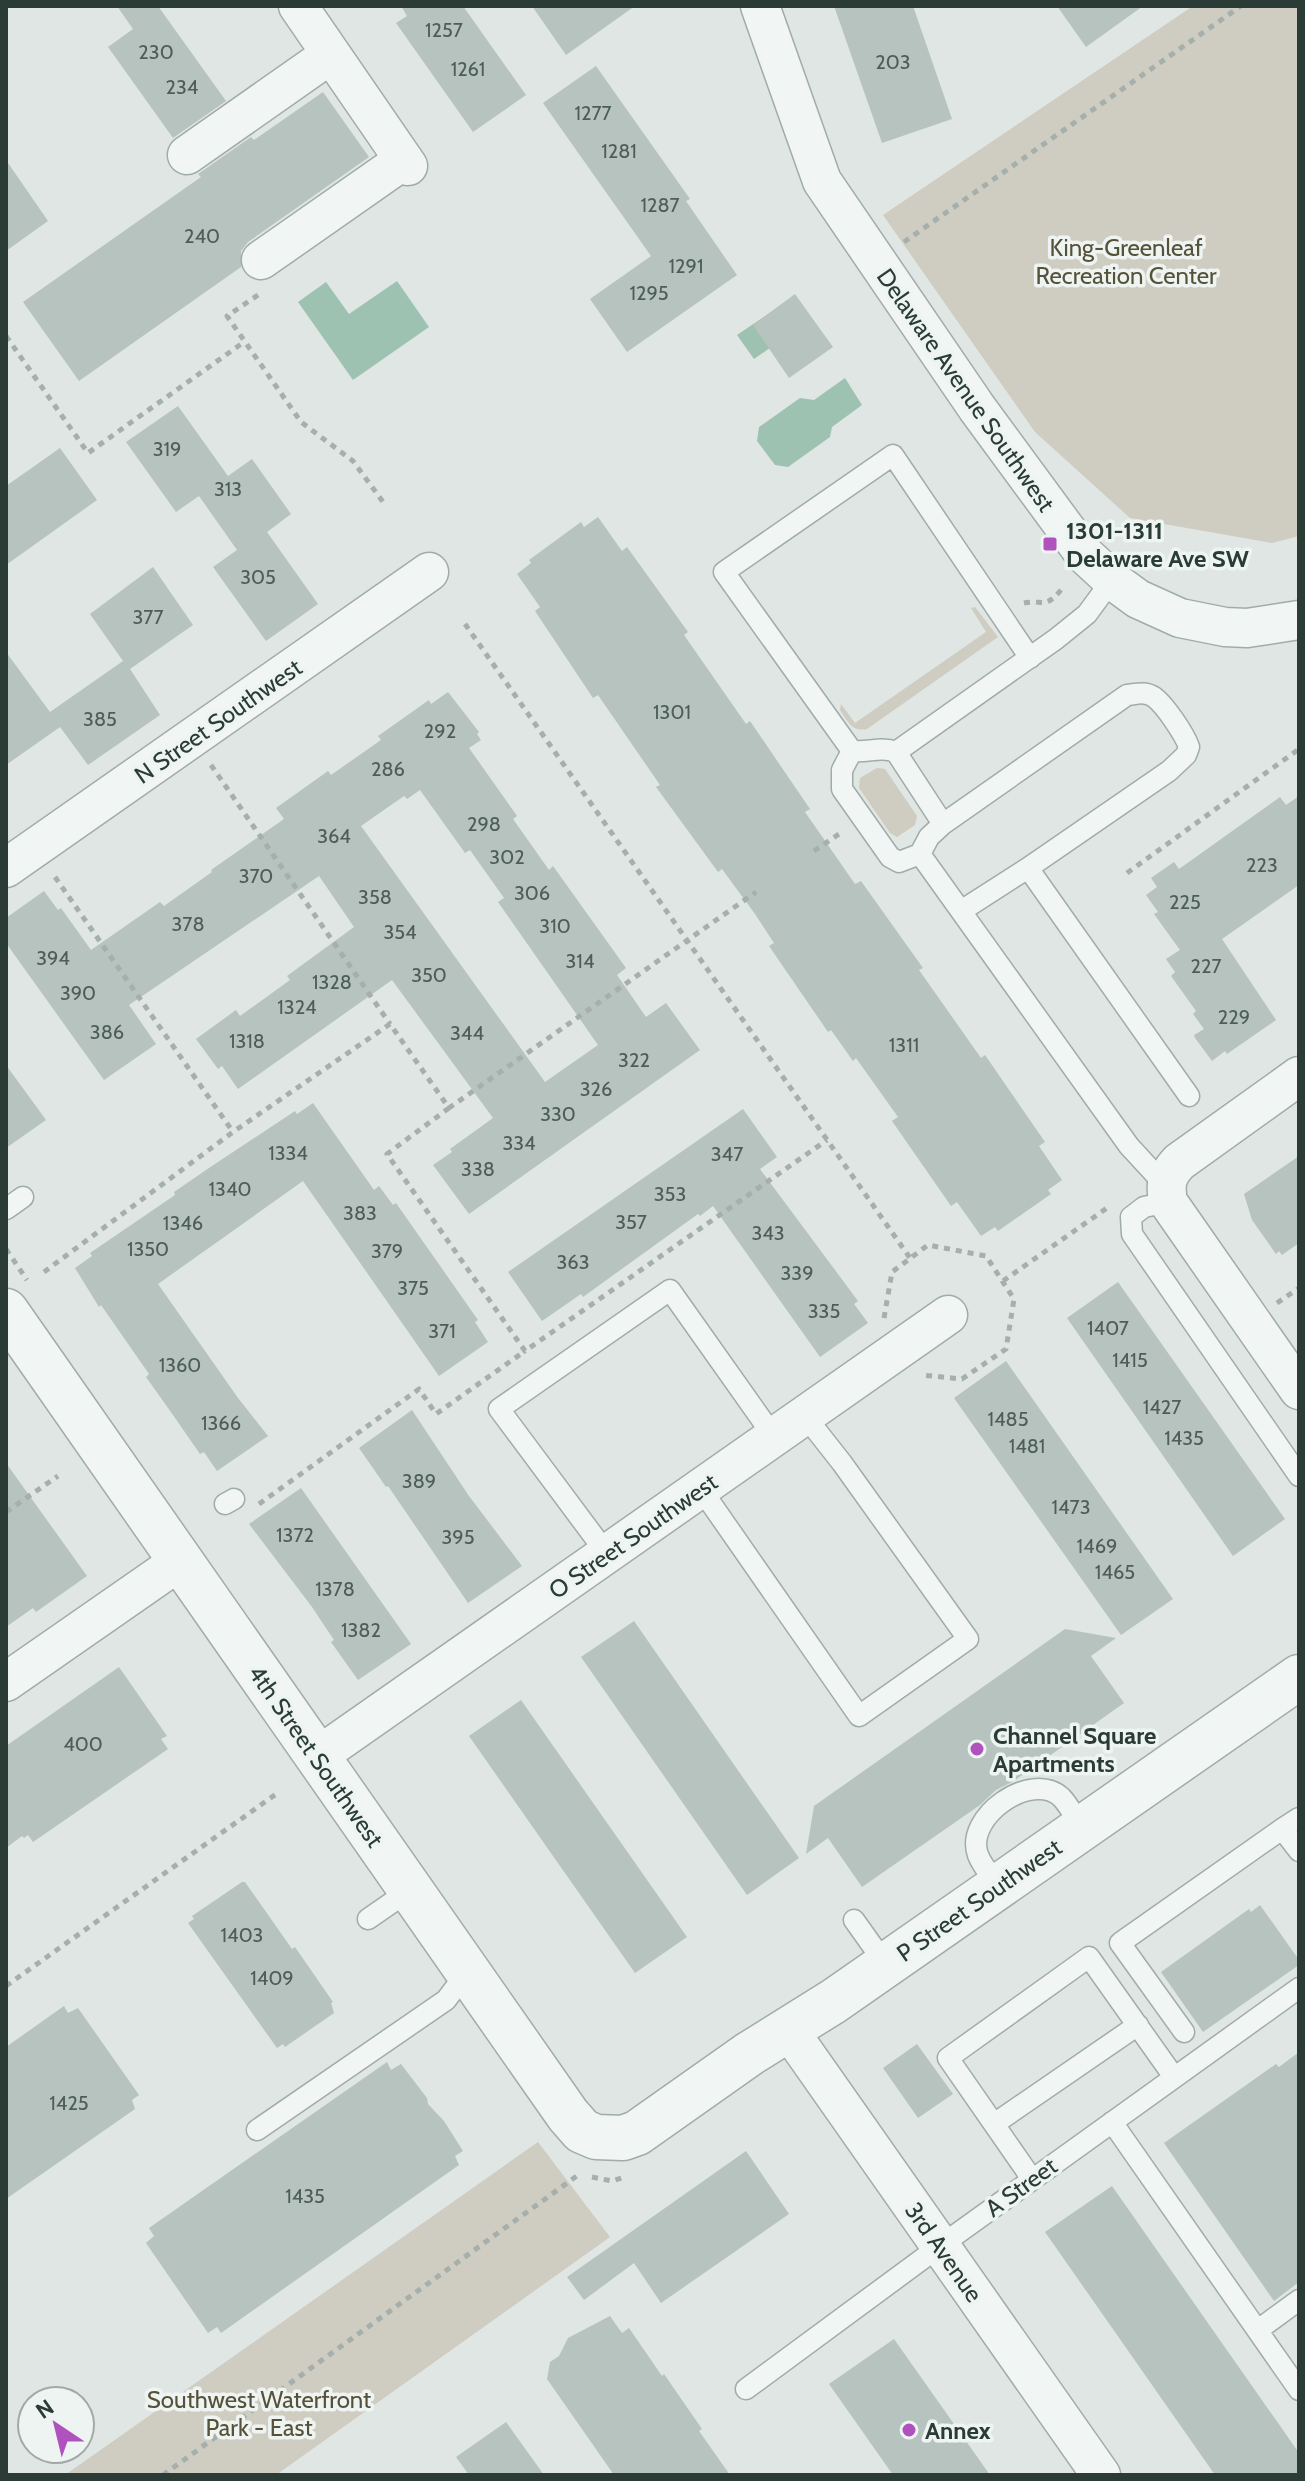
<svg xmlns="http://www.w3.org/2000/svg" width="1305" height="2481" viewBox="0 0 1305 2481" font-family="Cabin,sans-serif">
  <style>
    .green { fill: #cfccc1 }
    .water { fill: #9ec2b1 }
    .building { fill: #b7c3be; fill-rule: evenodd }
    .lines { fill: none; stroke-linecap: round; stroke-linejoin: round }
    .service-casing { stroke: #a1aca8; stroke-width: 23 }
    .minor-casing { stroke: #a1aca8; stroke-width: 41 }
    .tertiary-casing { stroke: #a1aca8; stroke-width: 47 }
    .path { stroke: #a5afab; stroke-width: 5; stroke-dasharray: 6 6; stroke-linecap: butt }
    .service { stroke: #f1f5f4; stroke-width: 20 }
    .minor { stroke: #f1f5f4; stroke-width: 38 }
    .tertiary { stroke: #f1f5f4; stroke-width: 44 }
    .poi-dot { fill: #af52bd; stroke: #eef4f2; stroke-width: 3 }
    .labels { text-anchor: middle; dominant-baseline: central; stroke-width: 7; stroke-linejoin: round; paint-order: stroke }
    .number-label { font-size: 20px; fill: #4d5e57 }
    .park-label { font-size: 24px; fill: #565139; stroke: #eef4f2 }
    .street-label { font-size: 24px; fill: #2a3c35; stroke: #eef4f2 }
    .poi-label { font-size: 24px; font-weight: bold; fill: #2a3c35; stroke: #eef4f2; text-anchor: start }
  </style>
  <rect width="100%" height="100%" fill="#dfe6e4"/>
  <path class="green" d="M1193,6H1299V536L1272,543L1130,518L1035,432L883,215Z
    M975,607L998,637L867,729C852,732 848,722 840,710L841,704L855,723L986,632L971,608Z
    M877,768L885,769L917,816L915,825L897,837L890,833L859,788L860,778Z
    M538,2142L610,2237L276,2475H65Z"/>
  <path class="water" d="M397,281L429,327L353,380L298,302L326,282L349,314Z
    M783,304L800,327L754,359L737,335Z
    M845,378L862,405L832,427L830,437L788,467L775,465L757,441L759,427L800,398L814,400Z"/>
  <path class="building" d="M117,6H158L226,101L173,138L108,47L133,29Z
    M401,6H463L526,95L473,132L396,23L407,16Z
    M532,6H635L566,55Z
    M834,6H913L952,119L882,143Z
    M1057,6H1143L1086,47Z
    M596,66L690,199L686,201L737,275L627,352L590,299L651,256L543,103Z
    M323,92L369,157L248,242L241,251V267L79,381L23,302L201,177L198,174L251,137L254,140Z
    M6,160L48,221L6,251Z
    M795,294L833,347L789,378L753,325Z
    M178,406L228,476L252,459L291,514L267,532L318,604L266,641L213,567L237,550L199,496L176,512L126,442Z
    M60,448L97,500L6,565V486Z
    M598,517L622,551L627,547L668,604L688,632L684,635L746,724L750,721L810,809L805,812L855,884L861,881L923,968L919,970L981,1058L985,1055L1045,1142L1039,1146L1062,1180L1048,1190L1051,1194L998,1231L995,1227L981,1236L957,1202L951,1206L892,1121L898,1117L856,1058L853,1061L831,1030L828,1032L769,946L774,943L755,914L722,869L718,872L656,787L660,785L598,695L593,698L535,611L540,607L517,574L531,563L529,560L581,522L584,527Z
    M153,567L193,625L130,669L160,715L88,765L60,727L6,765V652L50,712L123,661L90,614Z
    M448,692L479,732L477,734L481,740L469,748L517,816L513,819L549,870L553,866L626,968L617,975L646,1017L666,1003L700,1050L469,1214L433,1165L452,1152L450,1149L493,1118L392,980L238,1089L222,1066L218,1069L196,1039L236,1010L240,1016L290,980L287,976L354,927L319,876L129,1005L156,1044L104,1080L6,943V918L44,891L58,910L61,908L91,950L160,902L164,906L212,872L211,870L284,819L276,808L328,771L331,775L381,740L378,736L429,700L431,704ZM420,790L465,853L470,850L504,898L498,902L598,1045L545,1082L361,826L404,796L407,799Z
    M1299,796V885L1222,939L1276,1020L1227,1054L1225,1051L1212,1061L1195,1038L1194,1035L1204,1029L1193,1014L1196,1011L1171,976L1175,972L1166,959L1180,950L1154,914L1158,912L1146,895L1157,887L1151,878L1174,862L1179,869L1280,797L1286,805Z
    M6,1065L46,1120L6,1148Z
    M313,1103L374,1190L379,1186L393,1205L396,1203L478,1320L475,1322L488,1342L439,1376L303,1181L158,1284L238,1398L268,1436L217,1471L204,1452L200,1454L173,1415L146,1377L149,1374L101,1305L99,1307L75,1268L92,1256L90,1253L175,1195L174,1192L209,1168L295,1111L297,1114Z
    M743,1109L777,1157L760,1169L858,1301L854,1304L868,1323L820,1357L713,1206L700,1216L698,1214L583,1297L581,1294L542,1321L508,1272Z
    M1299,1156V1243L1282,1255L1279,1251L1276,1254L1252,1220L1244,1194Z
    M1118,1282L1285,1519L1233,1556L1067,1318Z
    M1006,1361L1173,1599L1121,1635L954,1398Z
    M412,1410L469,1496L522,1566L468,1603L388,1486L386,1487L359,1448Z
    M6,1463L87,1576L36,1612L33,1608L6,1627Z
    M301,1488L411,1644L358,1680L331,1642L334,1640L312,1607L249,1524Z
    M634,1621L799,1858L747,1895L581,1657Z
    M1065,1629L1116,1638L1091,1656L1124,1703L1014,1781L996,1790L980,1805L862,1887L828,1838L806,1854L814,1806Z
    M119,1667L167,1736L161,1739L168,1749L33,1842L28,1835L24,1838L22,1836L6,1848V1746Z
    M521,1700L687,1937L635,1973L469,1736Z
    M242,1882H245L292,1949L295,1947L333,2002L331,2003L334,2013L285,2047L283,2044L277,2048L188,1923L194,1919L192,1916Z
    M1260,1905L1299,1960V1965L1203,2032L1161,1972L1249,1909L1251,1912Z
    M64,2006L68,2013L78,2008L139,2095L132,2100L135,2109L6,2199V2047Z
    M917,2044L953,2094L918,2118L883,2068Z
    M1299,2052V2282L1274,2301L1164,2143L1276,2064L1279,2067Z
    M387,2062L391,2070L401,2064L427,2098L428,2104L444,2121L463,2151L455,2156L459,2165L221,2333L217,2327L208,2333L146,2243L154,2236L149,2228Z
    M746,2151L789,2214L661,2303L634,2263L584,2300L567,2277Z
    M1112,2186L1299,2453V2475H1215L1045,2232Z
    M610,2316L622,2333L629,2328L662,2376L664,2374L702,2429L699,2431L730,2475H614L547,2379L550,2362L559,2356L568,2338Z
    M894,2339L990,2475H893L829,2384Z
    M506,2422L544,2475H469L456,2457Z"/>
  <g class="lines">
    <g class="service-casing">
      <path id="service" d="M1030,658L893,455L724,572L852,751L842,770V789L890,857L899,862L920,854L1129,1146L1165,1185
        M852,751C869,753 879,746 896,752L1056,639L1087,614L1112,580
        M896,752L943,824L929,837L920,854
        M943,824L1127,695C1137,694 1145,691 1154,697C1165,705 1185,735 1189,747L1186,755L1169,771L1028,868L1189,1096
        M961,911L1028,868
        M1168,1202L1144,1207L1131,1217L1132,1234L1299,1476
        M6,1209L23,1197
        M701,1489L859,1716L968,1639L842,1463L805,1416
        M225,1504L234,1499
        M607,1554L499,1409L670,1290L774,1437
        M1282,1829L1299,1818
        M999,1886C992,1877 982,1866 978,1855C964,1817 1031,1770 1061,1797C1069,1805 1076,1819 1082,1828
        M368,1919L410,1890
        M854,1920L886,1965
        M1184,2032L1120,1943L1282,1829L1299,1851
        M1112,2122L1299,2390
        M994,2124L1138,2025
        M257,2130L446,2000L468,1971
        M1032,2179L948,2058L1089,1957L1174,2077
        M1258,2330L1299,2300
        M746,2389L940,2246L1299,1988"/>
    </g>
    <g class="minor-casing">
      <path id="minor" d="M298,6L408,166
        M760,6L822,181L977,408L1085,555L1112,580L1138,599L1180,618L1225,627L1247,628L1299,620
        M187,155L331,54
        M261,260L404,160
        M6,868L429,572
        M1299,1076L1179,1162C1166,1176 1165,1184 1168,1202L1299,1390
        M6,1682L180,1561
        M318,1756L948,1315
        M788,2029L1101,2475"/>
    </g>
    <g class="tertiary-casing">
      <path id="tertiary" d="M6,1311L568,2115L582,2131L596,2137L623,2138L637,2133L749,2054L834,2001L1299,1677"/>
    </g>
    <path class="path" d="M904,242L1241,6
      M258,295L227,316L301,422L353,461L386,506
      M6,336L88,453L244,342
      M1024,603C1043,599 1044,610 1061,590
      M465,624L910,1258
      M211,765L390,1024
      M814,851L842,832
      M1127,873L1299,749
      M55,877L233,1132
      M449,1108L387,1154L525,1351L827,1140
      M6,1249L27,1280
      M44,1272L233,1132L390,1024L449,1108L756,892
      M1003,1281L1107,1208
      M1277,1303L1299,1288
      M884,1318L892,1272L928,1245L986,1256L1014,1299L1006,1349L962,1379L922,1375
      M259,1504L419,1389L436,1414L525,1351
      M6,1512L58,1476
      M6,1986L279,1792
      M592,2177L612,2181L625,2177
      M163,2475L581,2173"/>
    <use href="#service" class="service"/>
    <use href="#minor" class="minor"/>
    <use href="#tertiary" class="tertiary"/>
  </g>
  <g class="poi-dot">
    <rect x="1042" y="536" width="16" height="16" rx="4"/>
    <circle cx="977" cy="1749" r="8"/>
    <circle cx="909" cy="2430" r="8"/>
  </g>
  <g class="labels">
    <g class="number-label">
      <text x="444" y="30">1257</text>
      <text x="156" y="52">230</text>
      <text x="893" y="62">203</text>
      <text x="468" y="69">1261</text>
      <text x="182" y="87">234</text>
      <text x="593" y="113">1277</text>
      <text x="619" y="151">1281</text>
      <text x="660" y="205">1287</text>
      <text x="202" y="236">240</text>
      <text x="686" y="266">1291</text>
      <text x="649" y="293">1295</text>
      <text x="167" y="449">319</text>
      <text x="228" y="489">313</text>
      <text x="258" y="577">305</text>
      <text x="148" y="617">377</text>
      <text x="672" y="712">1301</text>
      <text x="100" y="719">385</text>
      <text x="440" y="731">292</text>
      <text x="388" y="769">286</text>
      <text x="484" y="824">298</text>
      <text x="334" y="836">364</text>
      <text x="507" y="857">302</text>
      <text x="1262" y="865">223</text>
      <text x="256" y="876">370</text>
      <text x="532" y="893">306</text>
      <text x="375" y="897">358</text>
      <text x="1185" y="902">225</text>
      <text x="188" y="924">378</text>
      <text x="555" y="926">310</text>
      <text x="400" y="932">354</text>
      <text x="53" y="958">394</text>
      <text x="580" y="961">314</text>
      <text x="1206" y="966">227</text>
      <text x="429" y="975">350</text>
      <text x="332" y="982">1328</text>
      <text x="78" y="993">390</text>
      <text x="297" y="1007">1324</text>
      <text x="1234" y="1017">229</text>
      <text x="107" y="1032">386</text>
      <text x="467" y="1033">344</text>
      <text x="247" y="1041">1318</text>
      <text x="904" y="1045">1311</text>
      <text x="634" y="1060">322</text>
      <text x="596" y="1089">326</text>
      <text x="558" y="1114">330</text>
      <text x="519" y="1143">334</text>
      <text x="288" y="1153">1334</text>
      <text x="727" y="1154">347</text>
      <text x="478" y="1169">338</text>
      <text x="230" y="1189">1340</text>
      <text x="670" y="1194">353</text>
      <text x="360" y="1213">383</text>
      <text x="631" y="1222">357</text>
      <text x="183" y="1223">1346</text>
      <text x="768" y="1233">343</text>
      <text x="148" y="1249">1350</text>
      <text x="387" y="1251">379</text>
      <text x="573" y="1262">363</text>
      <text x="797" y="1273">339</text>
      <text x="413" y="1288">375</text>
      <text x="824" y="1311">335</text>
      <text x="1108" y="1328">1407</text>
      <text x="442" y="1331">371</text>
      <text x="1130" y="1360">1415</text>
      <text x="180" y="1365">1360</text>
      <text x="1162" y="1407">1427</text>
      <text x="1008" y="1419">1485</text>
      <text x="221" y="1423">1366</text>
      <text x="1184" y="1438">1435</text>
      <text x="1027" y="1446">1481</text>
      <text x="419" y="1481">389</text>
      <text x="1071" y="1507">1473</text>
      <text x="295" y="1535">1372</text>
      <text x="458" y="1537">395</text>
      <text x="1097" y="1546">1469</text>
      <text x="1115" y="1572">1465</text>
      <text x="335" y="1589">1378</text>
      <text x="361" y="1630">1382</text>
      <text x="83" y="1744">400</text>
      <text x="242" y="1935">1403</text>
      <text x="272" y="1978">1409</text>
      <text x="69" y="2103">1425</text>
      <text x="305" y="2196">1435</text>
    </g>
    <g class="park-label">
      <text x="1126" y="247">King-Greenleaf<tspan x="1126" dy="28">Recreation Center</tspan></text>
      <text x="259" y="2399">Southwest Waterfront<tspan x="259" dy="28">Park - East</tspan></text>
    </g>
    <g class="street-label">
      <text transform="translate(966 390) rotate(55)">Delaware Avenue Southwest</text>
      <text transform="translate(218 721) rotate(-35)">N Street Southwest</text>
      <text transform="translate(633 1536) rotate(-35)">O Street Southwest</text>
      <text transform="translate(316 1756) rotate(55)">4th Street Southwest</text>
      <text transform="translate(979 1900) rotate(-35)">P Street Southwest</text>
      <text transform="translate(1021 2187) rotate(-36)">A Street</text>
      <text transform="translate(944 2252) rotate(55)">3rd Avenue</text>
    </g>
    <g class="poi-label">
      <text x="1066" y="530">1301-1311<tspan x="1066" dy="28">Delaware Ave SW</tspan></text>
      <text x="993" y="1735">Channel Square<tspan x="993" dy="28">Apartments</tspan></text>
      <text x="925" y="2430">Annex</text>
    </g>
  </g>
  <rect width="1305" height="2481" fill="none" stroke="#2a3c35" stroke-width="16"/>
  <g transform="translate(56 2425) rotate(325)"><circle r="38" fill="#eef4f2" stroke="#a0aaa6" stroke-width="2"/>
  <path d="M0-6L14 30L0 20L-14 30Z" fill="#af52bd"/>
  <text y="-12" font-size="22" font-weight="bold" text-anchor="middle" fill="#2a3c35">N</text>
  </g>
</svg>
